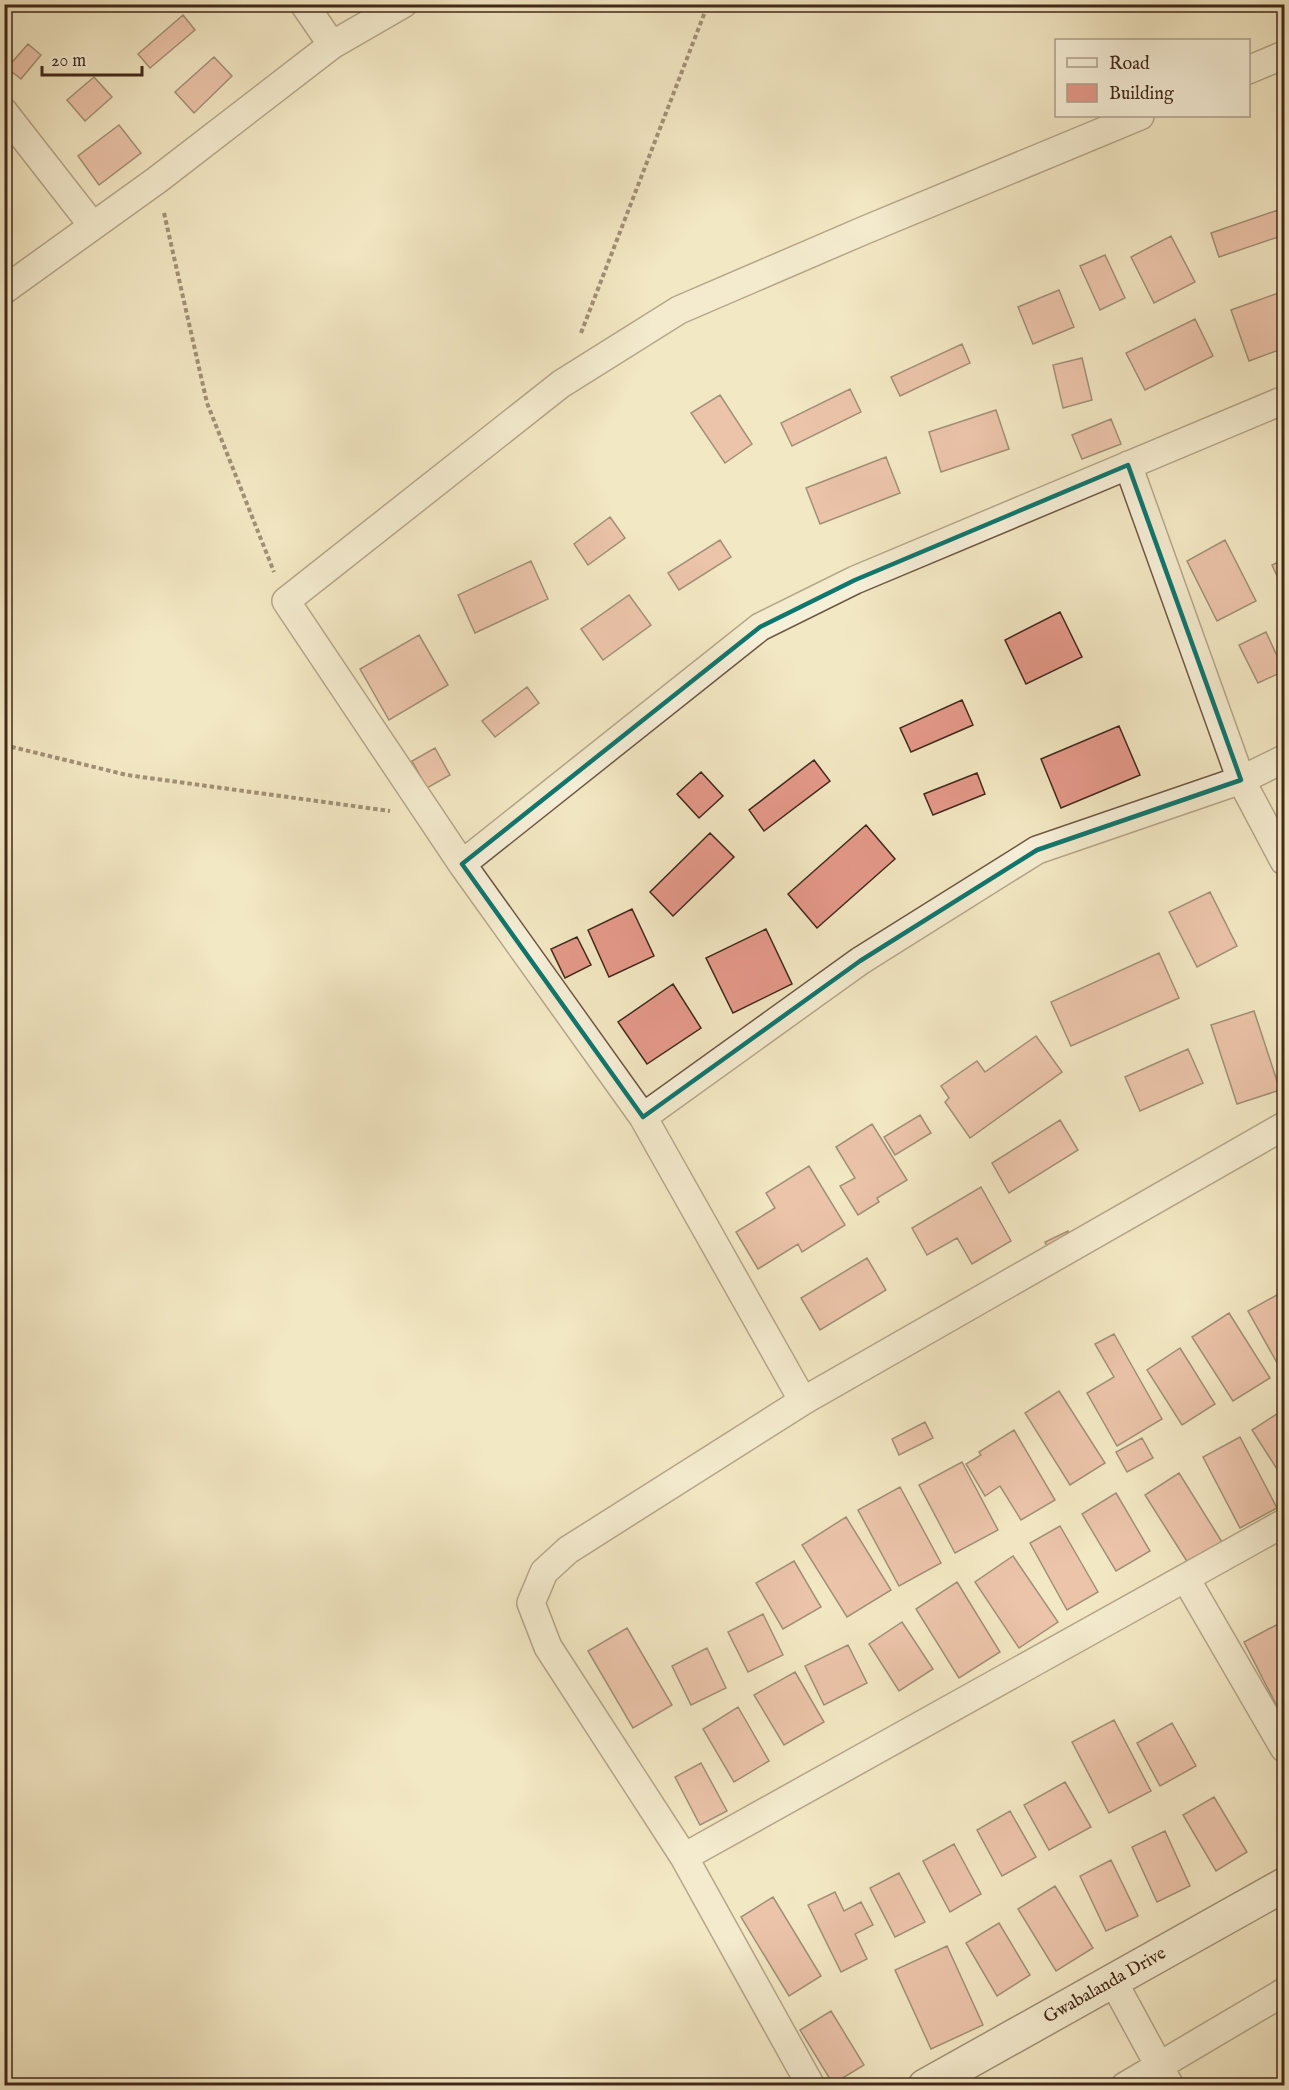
<svg xmlns="http://www.w3.org/2000/svg" width="1289" height="2090" viewBox="0 0 1289 2090" font-family="'IM FELL English',serif">
  <style>
    .building { fill: #e5998a; stroke: #412818; stroke-width: 1.5 }
    .lines { fill: none; stroke-linecap: round; stroke-linejoin: round }
    .street-casing { stroke: #6e5843; stroke-width: 30 }
    .secondary-casing { stroke: #412818; stroke-width: 36 }
    .path { stroke: #412818; stroke-width: 4; stroke-dasharray: 4.5 3; stroke-linecap: butt }
    .street { stroke: #f7f0d9; stroke-width: 27 }
    .secondary { stroke: #f7f0d9; stroke-width: 33 }
    .marked { fill: none; stroke: #0f766e; stroke-width: 4.5; stroke-linejoin: round }
    .labels { text-anchor: middle; dominant-baseline: central; stroke-width: 4.5; stroke-linejoin: round; paint-order: stroke }
    .street-label { font-size: 18px; fill: #412818; stroke: #f7f0d9 }
  </style>
  <rect width="100%" height="100%" fill="#f3e8c4"/>
  <filter id="stains"><feTurbulence type="fractalNoise" baseFrequency=".00333" numOctaves="4"/><feColorMatrix values="0 0 0 0 .2 0 0 0 0 .09 0 0 0 0 .02 0 0 0 .5 -.17"/></filter>
  <radialGradient id="worn" r=".72"><stop offset=".6" stop-color="#630" stop-opacity="0"/><stop offset="1" stop-color="#630" stop-opacity=".3"/></radialGradient>
  <path class="building" d="M183,15L195,30L150,68L138,54Z
    M28,44L41,55L21,79L7,68Z
    M214,57L232,76L194,113L175,92Z
    M94,77L112,97L85,121L67,100Z
    M119,125L141,153L99,185L78,156Z
    M1278,210L1284,235L1219,257L1211,233Z
    M1171,236L1195,282L1154,303L1131,257Z
    M1105,255L1125,298L1100,310L1080,266Z
    M1059,290L1074,327L1033,344L1018,307Z
    M1284,291V348L1249,361L1231,310Z
    M1195,319L1213,356L1145,390L1126,353Z
    M962,344L970,363L900,396L891,377Z
    M1082,358L1092,400L1063,408L1053,365Z
    M850,389L861,412L792,446L781,423Z
    M720,395L752,444L725,463L691,413Z
    M996,410L1009,449L941,472L929,432Z
    M1111,419L1121,444L1082,459L1072,435Z
    M886,457L900,493L820,524L806,488Z
    M610,517L625,538L588,565L574,544Z
    M720,540L731,557L679,590L668,573Z
    M1225,540L1256,601L1217,621L1187,561Z
    M1284,559V591L1272,565Z
    M531,561L548,599L475,633L458,595Z
    M629,595L651,625L603,660L581,629Z
    M1060,612L1082,657L1026,684L1005,640Z
    M1266,632L1284,671L1258,683L1239,645Z
    M419,635L448,685L389,720L360,669Z
    M527,687L539,703L495,737L482,721Z
    M962,700L973,725L911,752L900,728Z
    M1119,726L1140,775L1061,808L1041,759Z
    M435,748L450,775L427,788L412,761Z
    M814,760L830,781L764,831L749,810Z
    M701,772L723,796L699,818L677,794Z
    M977,773L985,794L933,815L924,794Z
    M866,825L895,859L817,928L788,894Z
    M710,833L734,857L673,916L650,892Z
    M1210,892L1237,946L1197,967L1169,912Z
    M632,909L654,956L609,977L588,930Z
    M766,929L792,984L733,1013L706,958Z
    M577,937L591,965L565,978L551,949Z
    M1159,953L1179,998L1071,1046L1051,1002Z
    M673,984L701,1028L647,1064L618,1022Z
    M1254,1011L1280,1090L1237,1104L1211,1025Z
    M1036,1036L1062,1072L970,1138L945,1102L949,1098L941,1086L977,1061L985,1072Z
    M1188,1049L1203,1083L1140,1111L1125,1077Z
    M920,1115L931,1133L895,1155L884,1137Z
    M1060,1120L1078,1150L1009,1193L992,1163Z
    M872,1124L907,1180L877,1198L879,1202L858,1215L840,1186L855,1178L836,1147Z
    M809,1166L845,1225L802,1252L798,1244L758,1269L736,1232L775,1208L766,1193Z
    M981,1187L1011,1241L972,1264L957,1238L927,1255L912,1228Z
    M1068,1231L1073,1241L1050,1252L1045,1242Z
    M867,1258L886,1290L820,1330L801,1298Z
    M1284,1291V1368L1281,1370L1248,1311Z
    M1229,1313L1270,1378L1233,1401L1192,1337Z
    M1114,1334L1162,1419L1117,1446L1087,1393L1114,1377L1095,1344Z
    M1180,1348L1215,1404L1182,1425L1147,1370Z
    M1059,1391L1105,1463L1070,1485L1025,1413Z
    M1283,1410L1284,1412V1480L1252,1430Z
    M925,1422L933,1438L899,1455L892,1439Z
    M1014,1430L1055,1500L1021,1520L1000,1486L985,1496L966,1464L981,1455L979,1452Z
    M1240,1437L1277,1508L1240,1528L1203,1457Z
    M1142,1438L1153,1458L1127,1472L1116,1452Z
    M962,1462L998,1530L955,1553L919,1485Z
    M1179,1473L1222,1542L1188,1563L1145,1495Z
    M900,1487L941,1563L899,1586L858,1510Z
    M1116,1493L1150,1551L1116,1571L1082,1514Z
    M846,1517L891,1590L847,1617L802,1545Z
    M1060,1526L1098,1592L1067,1610L1030,1543Z
    M1013,1556L1058,1622L1019,1648L975,1582Z
    M794,1561L821,1607L783,1629L756,1583Z
    M957,1582L1000,1652L959,1678L916,1609Z
    M763,1614L783,1655L748,1672L728,1632Z
    M902,1622L933,1669L899,1691L869,1644Z
    M1280,1623L1284,1632V1720L1244,1642Z
    M627,1628L672,1705L633,1728L588,1651Z
    M848,1645L867,1683L824,1705L805,1666Z
    M707,1648L726,1688L691,1705L672,1666Z
    M795,1672L824,1722L784,1745L754,1695Z
    M738,1707L769,1761L734,1782L703,1729Z
    M1114,1720L1151,1791L1109,1813L1072,1742Z
    M1172,1723L1196,1766L1160,1786L1137,1743Z
    M701,1763L727,1811L700,1825L675,1777Z
    M1065,1782L1091,1827L1049,1850L1024,1805Z
    M1214,1797L1247,1852L1216,1871L1183,1815Z
    M1010,1811L1036,1857L1002,1876L977,1830Z
    M1165,1831L1190,1886L1157,1902L1132,1847Z
    M954,1844L981,1894L950,1912L923,1861Z
    M1111,1860L1138,1916L1106,1931L1080,1876Z
    M899,1873L925,1922L895,1937L870,1888Z
    M1055,1886L1093,1948L1056,1971L1018,1909Z
    M835,1892L844,1911L861,1902L873,1925L855,1934L867,1959L841,1972L808,1905Z
    M773,1897L821,1976L789,1996L741,1917Z
    M999,1923L1030,1975L997,1996L966,1943Z
    M947,1946L983,2025L931,2049L895,1970Z
    M831,2011L864,2065L833,2084L800,2030Z
    M1277,2078L1282,2086H1265Z"/>
  <g class="lines">
    <g class="street-casing">
      <path id="street" d="M304,4L332,45
        M1248,70L1284,55
        M4,112L93,226
        M4,290L157,180L332,45L403,4
        M1128,465L1241,780L1284,861
        M462,864L760,627L855,580L1284,400
        M643,1117L860,961L1037,850L1241,780L1284,759
        M803,1401L643,1117L462,864L286,601L561,384L679,310L865,230L1140,116
        M1186,1579L1284,1748
        M684,1857L1284,1523
        M1113,1981L1170,2086
        M811,2086L684,1857L548,1647L531,1603L544,1572L568,1550L803,1401L1284,1126
        M1125,2086L1284,1992"/>
    </g>
    <g class="secondary-casing">
      <g id="secondary">
        <path id="s1" d="M925,2086L1284,1885"/>
      </g>
    </g>
    <path class="path" d="M164,213L207,403L274,572
      M581,333L708,4
      M4,745L127,775L390,811"/>
    <use href="#street" class="street"/>
    <use href="#secondary" class="secondary"/>
  </g>
  <path d="M0 0H1289V2090H0ZM1128,465L1241,780L1037,850L860,961L643,1117L462,864L760,627L855,580Z" fill="#f3e8c4" fill-opacity=".55" fill-rule="evenodd"/>
  <path class="marked" d="M1128,465L1241,780L1037,850L860,961L643,1117L462,864L760,627L855,580Z"/>
  <g class="labels">
    <g class="street-label">
      <text stroke="none"><textPath href="#s1" startOffset="206">Gwabalanda Drive</textPath></text>
    </g>
  </g>
  <rect width="1289" height="2090" fill="none" stroke="#f3e8c4" stroke-width="24"/>
  <rect x="6" y="6" width="1277" height="2078" fill="none" stroke="#412818" stroke-width="3"/>
  <rect x="12" y="12" width="1265" height="2066" fill="none" stroke="#412818" stroke-width="1.5"/>
  <rect x="1055" y="39" width="195" height="78" fill="#f7f0d9" stroke="#aea08c" stroke-width="1.5"/>
  <rect x="1067" y="58" width="30" height="9" fill="#f7f0d9" stroke="#aea08c" stroke-width="1.5"/>
  <text x="1109" y="69" font-size="18" fill="#412818">Road</text>
  <rect x="1067" y="84" width="30" height="18" fill="#e5998a" stroke="#aea08c" stroke-width="1.5"/>
  <text x="1109" y="99" font-size="18" fill="#412818">Building</text>
  <path d="M42 66v9h100v-9" fill="none" stroke="#412818" stroke-width="3"/>
  <text x="51" y="66" font-size="18" fill="#412818" stroke="#f7f0d9" stroke-width="4.5" paint-order="stroke">20 m</text>
  <rect width="100%" height="100%" filter="url(#stains)"/>
  <rect width="100%" height="100%" fill="url(#worn)"/>
</svg>
